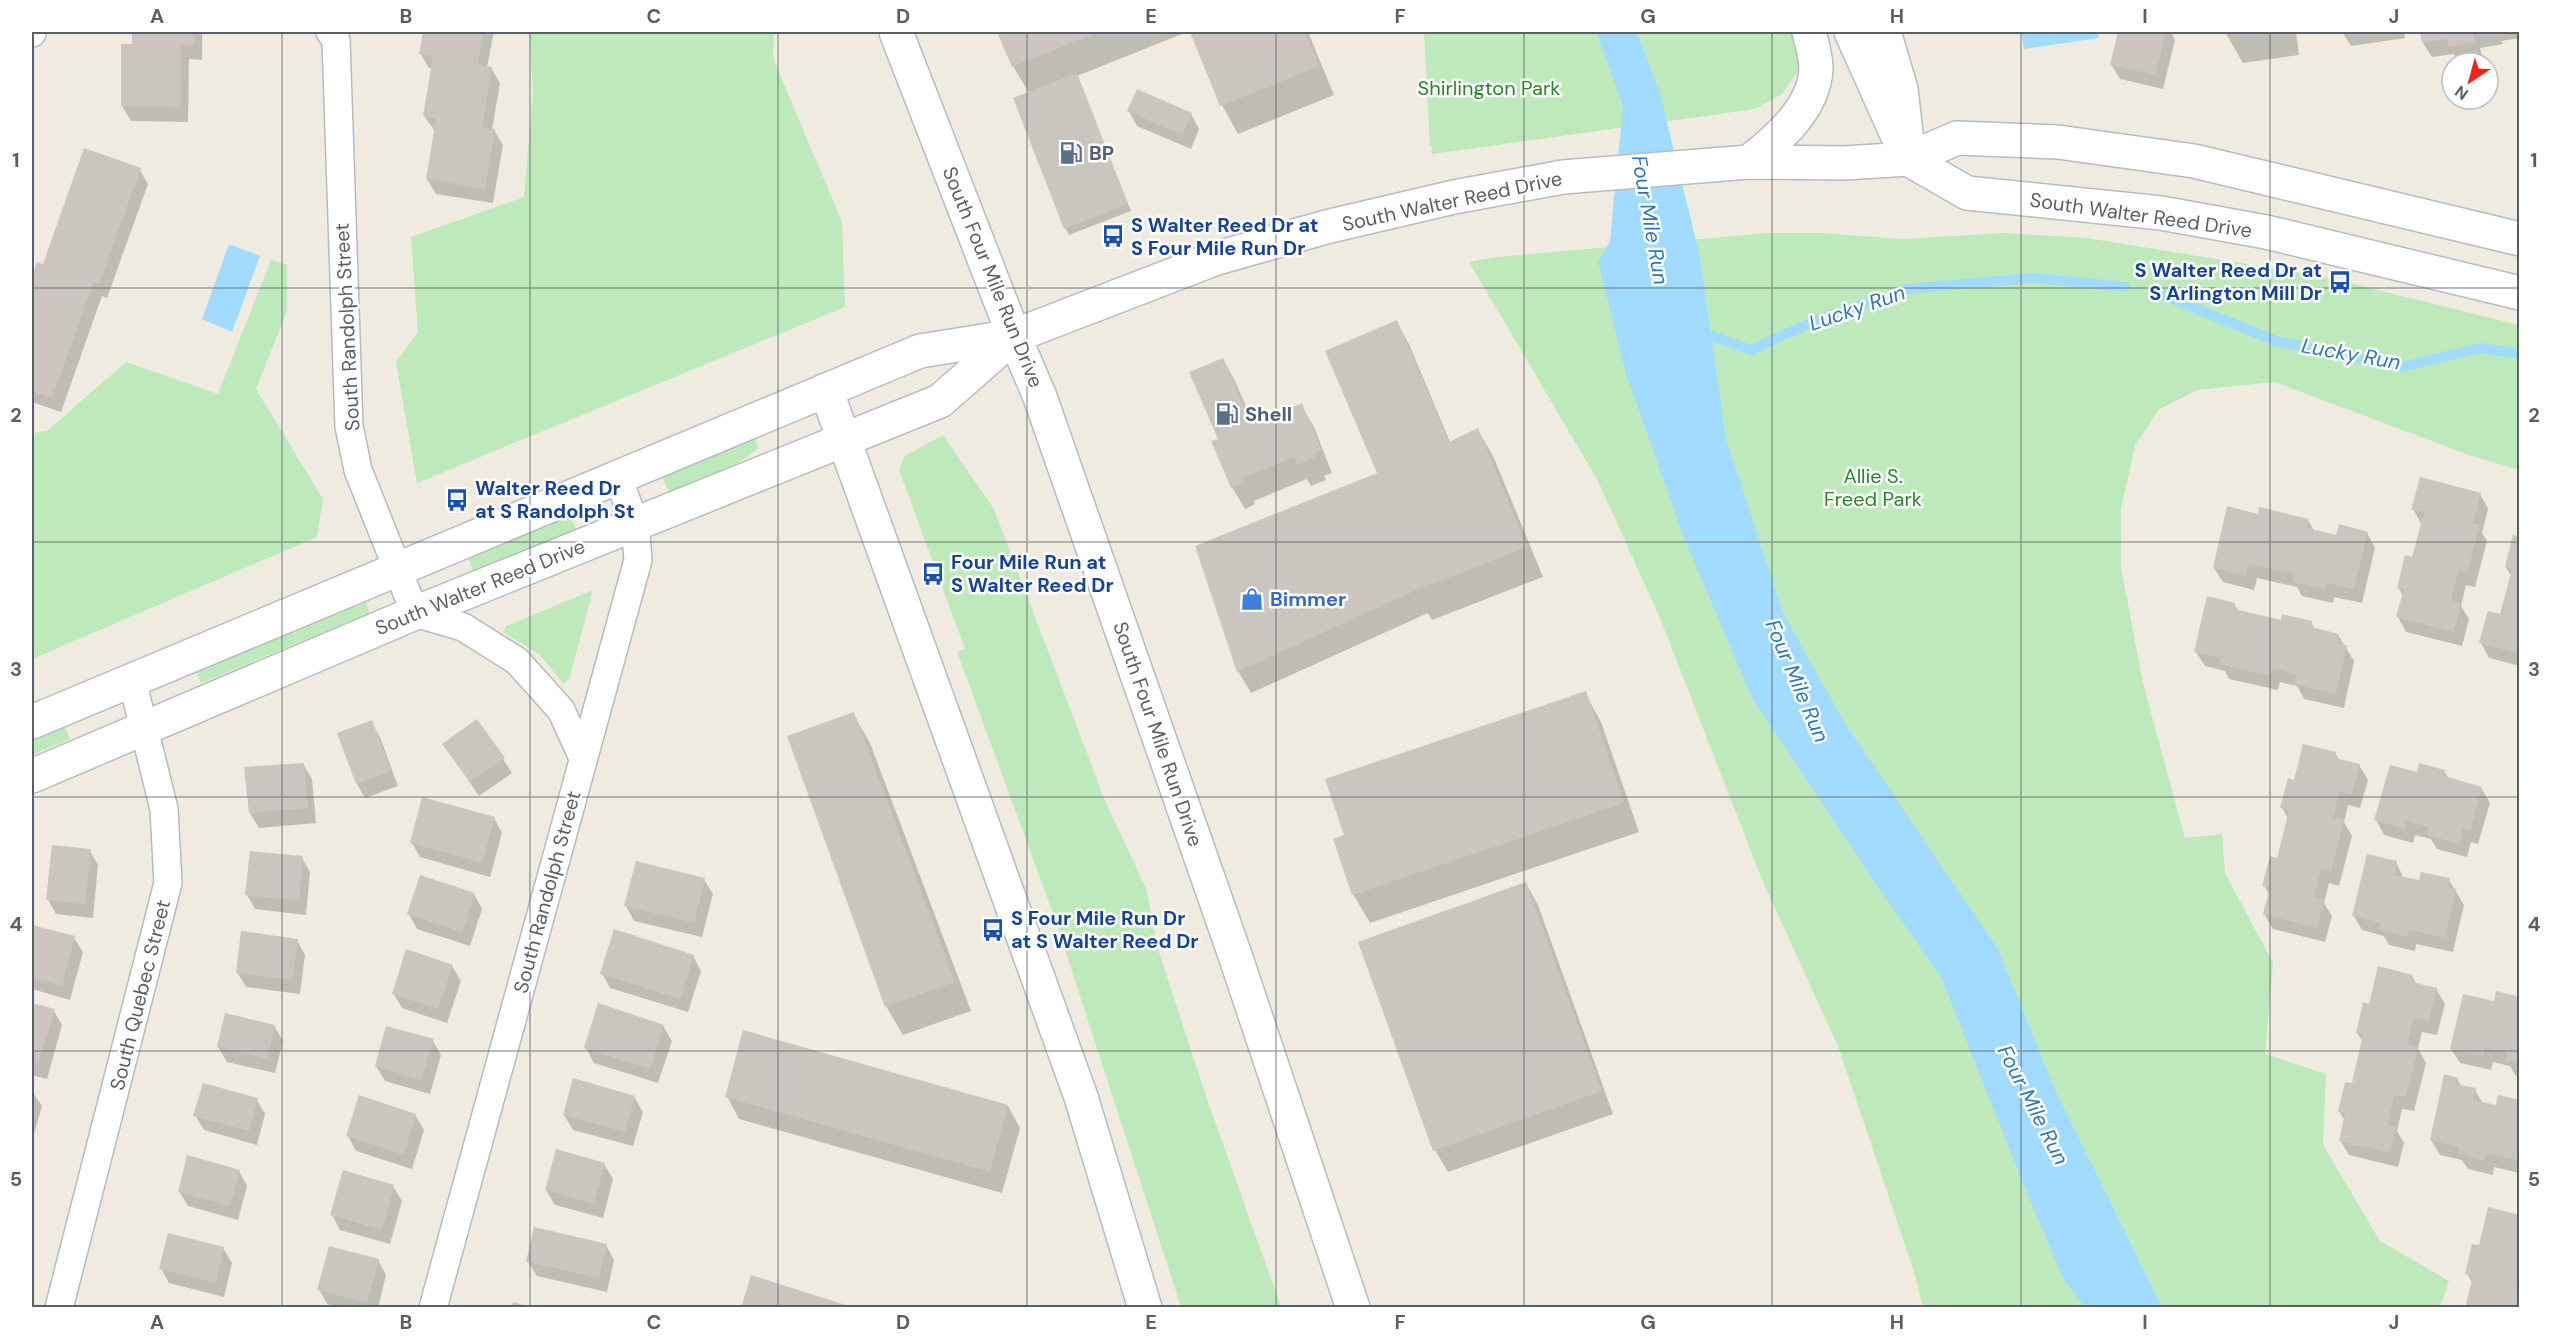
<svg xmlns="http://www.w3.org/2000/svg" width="2551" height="1339" viewBox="0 0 2551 1339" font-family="'DM Sans',sans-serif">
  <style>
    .green { fill: #bde9bb }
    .water { fill: #a1dbff }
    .shadow { fill: #0003 }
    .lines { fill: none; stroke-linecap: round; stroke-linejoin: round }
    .stream { stroke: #a1dbff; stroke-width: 10 }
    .building { fill: #cac5be }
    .street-casing { stroke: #b7babf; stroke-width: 30 }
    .secondary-casing { stroke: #b7bcc2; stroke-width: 36 }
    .street { stroke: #fff; stroke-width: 27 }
    .secondary { stroke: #fff; stroke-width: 33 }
    .grid { fill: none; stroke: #5a5f64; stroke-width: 1.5; stroke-opacity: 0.55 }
    .labels { text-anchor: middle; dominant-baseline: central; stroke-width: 5; stroke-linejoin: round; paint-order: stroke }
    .park-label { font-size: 20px; fill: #2c822b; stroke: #fff }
    .service-label { font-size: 20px; font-weight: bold; fill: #4e5e75; stroke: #fff; text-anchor: start }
    .street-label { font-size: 20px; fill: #5a5f64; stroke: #fff }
    .transit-label { font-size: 20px; font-weight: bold; fill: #164399; stroke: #fff; text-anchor: start }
    .shop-label { font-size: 20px; font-weight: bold; fill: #366cbe; stroke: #fff; text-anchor: start }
    .water-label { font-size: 21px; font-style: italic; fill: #3177b2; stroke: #fff }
    .neatline { fill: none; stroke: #5a5f64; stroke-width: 2 }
    .grid-label { font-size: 20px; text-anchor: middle; font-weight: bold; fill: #5a5f64 }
  </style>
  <rect width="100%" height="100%" fill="#efebe1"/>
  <path class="green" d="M529,32H774L773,58L842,222L845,307L417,483L396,362L418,332L411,237L524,197L533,92Z
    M1424,32H1799L1802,65L1782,94L1755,109L1432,154V146H1430Z
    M1769,233H1821L1902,239L2004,233L2087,238L2321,276L2519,325V470L2472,456L2275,382L2197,390L2159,409L2135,446L2121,509V567L2143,683L2185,838L2222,834L2225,873L2273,963L2265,1054L2326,1074L2323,1145L2380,1241L2449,1281L2440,1307H1923L1915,1275L1838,1046L1763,882L1660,618L1598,481L1469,262L1497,257Z
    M271,260L287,265V311L256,389L323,499L317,537L32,659V433L47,431L126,362L218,394Z
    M943,435L994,509L1106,803L1146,888L1158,949L1207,1099L1281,1307H1181L1054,916L957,652L965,649L899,470L905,456Z
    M754,437L759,448L738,463L669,492L662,476Z
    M570,514L576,529L473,571L468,556Z
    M593,590L569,680L563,683L539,654L503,632L506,626Z
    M365,600L370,613L201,683L195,670Z
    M65,726L70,739L32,755V740Z"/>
  <path class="water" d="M1596,32H1637L1660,93L1699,253L1726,439L1784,615L1846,725L1998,949L2055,1090L2162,1307H2085L2064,1280L2033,1208L1941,977L1878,887L1752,698L1684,538L1626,374L1598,262L1610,241L1623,106Z
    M2021,32H2098L2099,38L2024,49Z
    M229,244L260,256L232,332L202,319Z"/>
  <path class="shadow" d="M133,32H202V60L189,59L188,122L131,121L122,106L133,46Z
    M424,32H494L487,67L491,68L500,83L492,130H494L503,145L493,203L436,194L427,179L435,131L424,116L432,69L429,68L420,53Z
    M999,32H1187L1077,76L1131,211L1069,235L1065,228L1029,93L1013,66Z
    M1191,32H1308L1334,95L1238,134L1222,105Z
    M2120,32H2171L2175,40L2163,89L2120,79L2111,64Z
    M2225,32H2300L2296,33L2299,55L2243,63Z
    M2342,32H2404L2405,38L2351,46Z
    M2421,32H2520V38L2501,41L2503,44L2480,48L2482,57L2458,61L2454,54L2432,57L2423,43Z
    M1129,111L1191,114L1199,129L1191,149L1137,126Z
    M140,170L148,184L107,298L102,296L61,412L32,402V281L38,264L44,266Z
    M1396,322L1409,344L1450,442L1478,430L1494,458L1543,577L1432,620L1428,613L1251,693L1238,671L1379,474Z
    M1223,359L1235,381L1254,425L1301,405L1314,427L1332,473L1324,476L1326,480L1311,486L1307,479L1254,501L1255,504L1245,509L1232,487L1220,440Z
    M2480,494L2488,509L2482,533L2487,541L2475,587L2466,585L2461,606L2469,619L2462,646L2406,632L2398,617L2403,596L2399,588L2413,559L2422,525L2413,509Z
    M2259,516L2308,520L2314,531L2337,537L2367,533L2375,548L2362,603L2334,597L2333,603L2302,596L2297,587L2257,578L2254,590L2223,582L2214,568Z
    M2520,538V666L2489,658L2481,643L2501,616L2511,576L2506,567Z
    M2234,604L2239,612L2282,622H2311L2315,630L2338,635L2354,661L2344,708L2304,699L2297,686L2280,682L2278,690L2229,679L2225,671L2205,666L2196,652Z
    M1585,693L1601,722L1639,832L1370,923L1353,894L1346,836Z
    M853,714L870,743L971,1011L903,1035L886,1006Z
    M371,722L380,737L398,786L365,798L357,784Z
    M444,744L503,759L512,773L479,796Z
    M2335,753L2339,760L2359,765L2368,780L2360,808L2348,805L2344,822L2352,836L2339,886L2329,883L2324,903L2332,916L2325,942L2273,929L2264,914L2269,895L2264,885L2278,859L2288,819L2282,807L2296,782Z
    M303,764L312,779L316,823L259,828L250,813L246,769Z
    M2444,771L2449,779L2481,788L2490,803L2478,844L2471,842L2467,857L2437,849L2431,839L2415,835L2413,843L2384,835L2376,820Z
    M494,818L502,833L490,877L420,857L412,843Z
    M90,851L98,865L93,918L56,914L48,899Z
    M302,858L310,872L306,915L255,909L247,895Z
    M2396,862L2404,879L2420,882L2449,880L2464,905L2453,952L2416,944L2415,951L2389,945L2384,936L2362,930L2354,916Z
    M704,880L713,894L702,937L634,921L626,906Z
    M1526,883L1538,905L1613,1114L1448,1172L1435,1150L1360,942Z
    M474,894L482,909L470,946L417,929L409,914Z
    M32,926L74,938L83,952L70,1000L32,989Z
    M297,940L305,955L300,994L246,987L237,972Z
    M693,956L701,971L688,1012L610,988L602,973Z
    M452,966L461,981L447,1023L402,1008L393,993Z
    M2412,976L2417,985L2436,989L2445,1004L2437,1035L2422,1032L2418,1048L2426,1063L2414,1111L2402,1109L2397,1131L2404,1143L2398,1167L2349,1155L2340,1140L2345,1121L2339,1111L2353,1085L2363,1042L2357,1033L2371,1005Z
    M2520,998V1076H2516L2510,1066L2493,1062L2491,1070L2460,1063L2451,1049L2495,1003Z
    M32,1004L54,1011L62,1025L47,1079L32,1075Z
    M274,1026L283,1041L275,1073L227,1062L218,1047Z
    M663,1026L672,1041L658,1083L594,1063L586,1048Z
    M433,1041L441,1055L430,1094L385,1081L376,1066Z
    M2457,1079L2462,1087L2475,1090L2483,1104L2497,1107L2520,1102V1173L2494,1167L2493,1175L2468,1169L2462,1160L2440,1155L2431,1140Z
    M32,1091L42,1106L32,1141Z
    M727,1096L1008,1106L1020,1128L1002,1193L739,1119Z
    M634,1097L643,1112L633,1146L573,1130L564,1115Z
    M257,1100L265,1114L257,1145L204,1130L195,1115Z
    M415,1115L424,1130L412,1169L356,1151L348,1136Z
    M604,1164L613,1179L603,1218L555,1205L546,1190Z
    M239,1171L247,1186L238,1220L188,1206L179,1191Z
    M393,1186L402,1201L390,1244L340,1230L332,1215Z
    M2520,1217V1308L2472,1283L2467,1273L2480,1247Z
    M606,1245L614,1260L607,1292L537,1276L528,1262Z
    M223,1248L232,1263L224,1297L169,1283L161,1268Z
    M378,1260L386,1275L378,1308H340L327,1304L319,1289Z"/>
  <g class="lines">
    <path class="stream" d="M2155,292L2276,341L2401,367L2480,348L2520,354
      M1700,332L1751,350L1817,320L1908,289L2033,278L2125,287"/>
  </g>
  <path class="building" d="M132,32H194V45H181V107L121,106V44H132Z
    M423,32H483L478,64L492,67L482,127L495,129L485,189L426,179L436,119L423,116L433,56L419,54Z
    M997,32H1099L1012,67Z
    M1190,32H1305L1319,66L1220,106Z
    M2118,32H2166L2155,75L2110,65Z
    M2420,32H2477V33H2473L2474,42L2448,47L2447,39L2422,43Z
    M1077,73L1128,204L1064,229L1013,98Z
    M1137,89L1192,113L1182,135L1127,111Z
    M84,148L141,168L99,284L94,282L52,398L32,391V276L37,262L43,264Z
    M1397,320L1449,442L1478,428L1527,547L1414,591L1237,672L1195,546L1377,473L1325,351Z
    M1223,358L1251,424L1302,403L1321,450L1313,454L1314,458L1297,465L1294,457L1242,478L1244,482L1231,488L1211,441L1218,439L1189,372Z
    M2420,477L2481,493L2473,523L2480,525L2467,573L2458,571L2451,600L2461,603L2454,632L2396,617L2404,589L2397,588L2405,555L2412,557L2424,512L2411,510Z
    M2227,506L2258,514L2259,507L2309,519L2307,528L2336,535L2339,524L2368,532L2354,589L2326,583L2325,589L2292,582L2294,574L2249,564L2246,576L2213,568Z
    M2513,535L2520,537V654L2479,643L2488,611L2500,614L2512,569L2505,567Z
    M2207,596L2235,603L2234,609L2281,620L2282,614L2312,621L2311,627L2339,634L2337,643L2347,645L2336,694L2294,684L2297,674L2272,668L2270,676L2219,664L2221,658L2194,652Z
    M1586,691L1624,803L1352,895L1333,839L1344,835L1325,779Z
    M854,712L955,982L885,1007L787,736Z
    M477,719L505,758L470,782L442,744Z
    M372,720L391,771L356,784L337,733Z
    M2303,744L2336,752L2335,758L2360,764L2352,794L2340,791L2333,817L2344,820L2331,872L2321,869L2314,897L2324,900L2317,928L2263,914L2270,888L2262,886L2270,856L2277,858L2289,810L2280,808L2288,778L2294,780Z
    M304,763L308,808L249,813L244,767Z
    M2419,763L2445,770L2444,776L2482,787L2470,831L2463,828L2459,844L2427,835L2429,827L2407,821L2405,829L2374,820L2390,765L2417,772Z
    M422,797L495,817L482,863L410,843Z
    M52,845L91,849L85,904L46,900Z
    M250,851L303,856L299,901L245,895Z
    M2367,854L2397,861L2394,875L2419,880L2421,872L2450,878L2448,887L2456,889L2445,938L2408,930L2407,937L2379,930L2381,923L2352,916Z
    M636,861L705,878L694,923L624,906Z
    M420,875L475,893L462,932L407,914Z
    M1526,882L1602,1091L1433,1151L1358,942Z
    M32,925L75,936L62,986L32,978Z
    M614,929L694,955L680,999L600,974Z
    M241,931L298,939L292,980L236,973Z
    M406,949L453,965L438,1009L392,994Z
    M2378,966L2413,975L2412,982L2437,988L2429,1021L2414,1018L2407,1044L2418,1047L2406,1097L2394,1095L2387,1125L2396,1127L2390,1153L2339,1141L2345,1113L2338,1111L2345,1082L2352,1083L2363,1035L2356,1033L2363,1002L2369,1004Z
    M2496,991L2520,997V1064L2505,1061L2507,1053L2485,1048L2483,1056L2450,1049L2463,994L2494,1001Z
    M32,1003L55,1009L38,1065L32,1063Z
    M598,1003L664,1025L650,1069L584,1048Z
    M225,1013L275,1025L267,1059L217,1047Z
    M386,1026L434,1039L421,1080L375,1066Z
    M743,1030L1008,1105L990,1172L725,1097Z
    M2444,1074L2458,1078L2456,1084L2476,1088L2473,1100L2496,1105L2498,1095L2520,1100V1161L2486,1153L2485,1161L2458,1154L2459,1147L2430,1140Z
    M573,1078L635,1096L625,1132L563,1115Z
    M203,1083L258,1098L249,1131L193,1116Z
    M359,1095L416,1114L404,1155L346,1136Z
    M556,1149L605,1163L594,1204L545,1190Z
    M187,1155L240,1170L230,1206L178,1192Z
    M343,1170L394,1185L382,1230L330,1215Z
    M2488,1207L2520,1215V1268L2516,1284L2520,1285V1308H2465L2473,1276L2465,1274L2472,1244L2479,1245Z
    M534,1227L607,1244L599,1278L526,1262Z
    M168,1233L224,1247L216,1283L159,1269Z
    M329,1246L379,1259L367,1303L317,1290Z
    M751,1275L852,1307V1308H741Z
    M513,1302L530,1307V1308H511Z"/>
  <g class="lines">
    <g class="street-casing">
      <path id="street" d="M330,32L336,40L349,426L358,470L415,613L463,627L517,661L561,710L583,758
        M32,33V32
        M59,1308L168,883L164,809L132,680
        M433,1308L638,560L635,524L618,477"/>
    </g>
    <g class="secondary-casing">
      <path id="secondary" d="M896,32L1014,336L1040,397L1236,958L1353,1308
        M1851,32L1908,159
        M1884,32L1901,89L1906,133
        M1908,159L1967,193L2161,213L2266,232L2520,293
        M1749,162C1778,139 1814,109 1816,69C1816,57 1812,43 1809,32
        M826,390L1081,1097L1145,1308
        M32,722L920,351L1014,336L1214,259L1326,227L1454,197L1563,177L1749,162L1844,163L1908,159L1957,138L2058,142L2194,161L2520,239
        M32,776L415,613L940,401L1014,336"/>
    </g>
    <use href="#street" class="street"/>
    <use href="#secondary" class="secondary"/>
  </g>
  <path class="grid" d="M282,32V1308M530,32V1308M778,32V1308M1027,32V1308M1276,32V1308M1524,32V1308M1772,32V1308M2021,32V1308M2270,32V1308M32,288H2520M32,542H2520M32,797H2520M32,1051H2520"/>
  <defs>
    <g id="fuel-bare" transform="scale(1.8)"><path d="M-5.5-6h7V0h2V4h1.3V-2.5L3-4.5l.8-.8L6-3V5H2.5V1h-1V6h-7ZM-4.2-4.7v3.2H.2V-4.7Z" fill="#5c6f8a" stroke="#fff" stroke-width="2.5" paint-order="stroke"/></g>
    <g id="bus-bare" transform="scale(1.8)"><path d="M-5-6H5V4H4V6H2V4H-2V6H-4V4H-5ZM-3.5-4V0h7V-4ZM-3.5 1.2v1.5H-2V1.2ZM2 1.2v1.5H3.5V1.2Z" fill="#1a4fb4" stroke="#fff" stroke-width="2.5" paint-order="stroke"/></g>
    <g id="shop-bare" transform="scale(1.8)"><path d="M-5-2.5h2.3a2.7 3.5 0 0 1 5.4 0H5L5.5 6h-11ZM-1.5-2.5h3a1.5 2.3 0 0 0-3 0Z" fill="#3f7fe0" stroke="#fff" stroke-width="2.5" paint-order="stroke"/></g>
  </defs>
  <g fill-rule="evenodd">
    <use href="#fuel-bare" x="1071" y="153"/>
    <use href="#bus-bare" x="1113" y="236"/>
    <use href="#bus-bare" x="2340" y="282"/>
    <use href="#fuel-bare" x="1227" y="414"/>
    <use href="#bus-bare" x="457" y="500"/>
    <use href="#bus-bare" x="933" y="574"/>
    <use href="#shop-bare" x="1252" y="599"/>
    <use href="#bus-bare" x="993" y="930"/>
  </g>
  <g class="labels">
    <g class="park-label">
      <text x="1489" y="88">Shirlington Park</text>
      <text x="1873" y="476">Allie S.<tspan x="1873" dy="23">Freed Park</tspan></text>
    </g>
    <g class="service-label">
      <text x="1089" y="153">BP</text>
      <text x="1245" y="414">Shell</text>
    </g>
    <g class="street-label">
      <text transform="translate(1452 201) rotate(-12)">South Walter Reed Drive</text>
      <text transform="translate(2141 215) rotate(8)">South Walter Reed Drive</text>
      <text transform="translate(993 277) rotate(68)">South Four Mile Run Drive</text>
      <text transform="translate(347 327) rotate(-93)">South Randolph Street</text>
      <text transform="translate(480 587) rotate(-22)">South Walter Reed Drive</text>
      <text transform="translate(1158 734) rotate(71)">South Four Mile Run Drive</text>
      <text transform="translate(547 892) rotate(-75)">South Randolph Street</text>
      <text transform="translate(140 995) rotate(-76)">South Quebec Street</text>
    </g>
    <g class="transit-label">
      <text x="1131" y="225">S Walter Reed Dr at<tspan x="1131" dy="23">S Four Mile Run Dr</tspan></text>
      <text x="2322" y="270" text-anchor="end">S Walter Reed Dr at<tspan x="2322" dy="23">S Arlington Mill Dr</tspan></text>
      <text x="475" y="488">Walter Reed Dr<tspan x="475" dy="23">at S Randolph St</tspan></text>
      <text x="951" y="562">Four Mile Run at<tspan x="951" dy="23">S Walter Reed Dr</tspan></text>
      <text x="1011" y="918">S Four Mile Run Dr<tspan x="1011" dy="23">at S Walter Reed Dr</tspan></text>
    </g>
    <g class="shop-label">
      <text x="1270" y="599">Bimmer</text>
    </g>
    <g class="water-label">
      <text transform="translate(1650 220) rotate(80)">Four Mile Run</text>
      <text transform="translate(1857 308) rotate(-19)">Lucky Run</text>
      <text transform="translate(2351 354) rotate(10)">Lucky Run</text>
      <text transform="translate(1797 681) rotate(67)">Four Mile Run</text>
      <text transform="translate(2033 1105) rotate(63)">Four Mile Run</text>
    </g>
  </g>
  <rect width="2551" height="1339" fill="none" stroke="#ffffff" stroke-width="66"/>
  <g transform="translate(2470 81) rotate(216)"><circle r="28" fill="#ffffff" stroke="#bdbfc1" stroke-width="1.5"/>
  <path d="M0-4.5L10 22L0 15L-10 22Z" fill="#fa201b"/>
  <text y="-9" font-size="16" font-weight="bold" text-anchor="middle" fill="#5a5f64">N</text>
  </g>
  <rect x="33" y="33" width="2485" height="1273" class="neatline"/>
  <g class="grid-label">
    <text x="157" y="23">A</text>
    <text x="406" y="23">B</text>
    <text x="654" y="23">C</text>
    <text x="903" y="23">D</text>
    <text x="1151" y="23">E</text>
    <text x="1400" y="23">F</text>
    <text x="1648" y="23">G</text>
    <text x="1897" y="23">H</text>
    <text x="2145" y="23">I</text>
    <text x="2394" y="23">J</text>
    <text x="16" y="167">1</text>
    <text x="2534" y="167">1</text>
    <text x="16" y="422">2</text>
    <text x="2534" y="422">2</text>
    <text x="16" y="676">3</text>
    <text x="2534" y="676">3</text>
    <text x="16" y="931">4</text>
    <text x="2534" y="931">4</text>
    <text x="16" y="1186">5</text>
    <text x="2534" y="1186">5</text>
    <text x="157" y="1329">A</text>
    <text x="406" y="1329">B</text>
    <text x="654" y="1329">C</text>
    <text x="903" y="1329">D</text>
    <text x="1151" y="1329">E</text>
    <text x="1400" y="1329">F</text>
    <text x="1648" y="1329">G</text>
    <text x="1897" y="1329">H</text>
    <text x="2145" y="1329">I</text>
    <text x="2394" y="1329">J</text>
  </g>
</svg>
